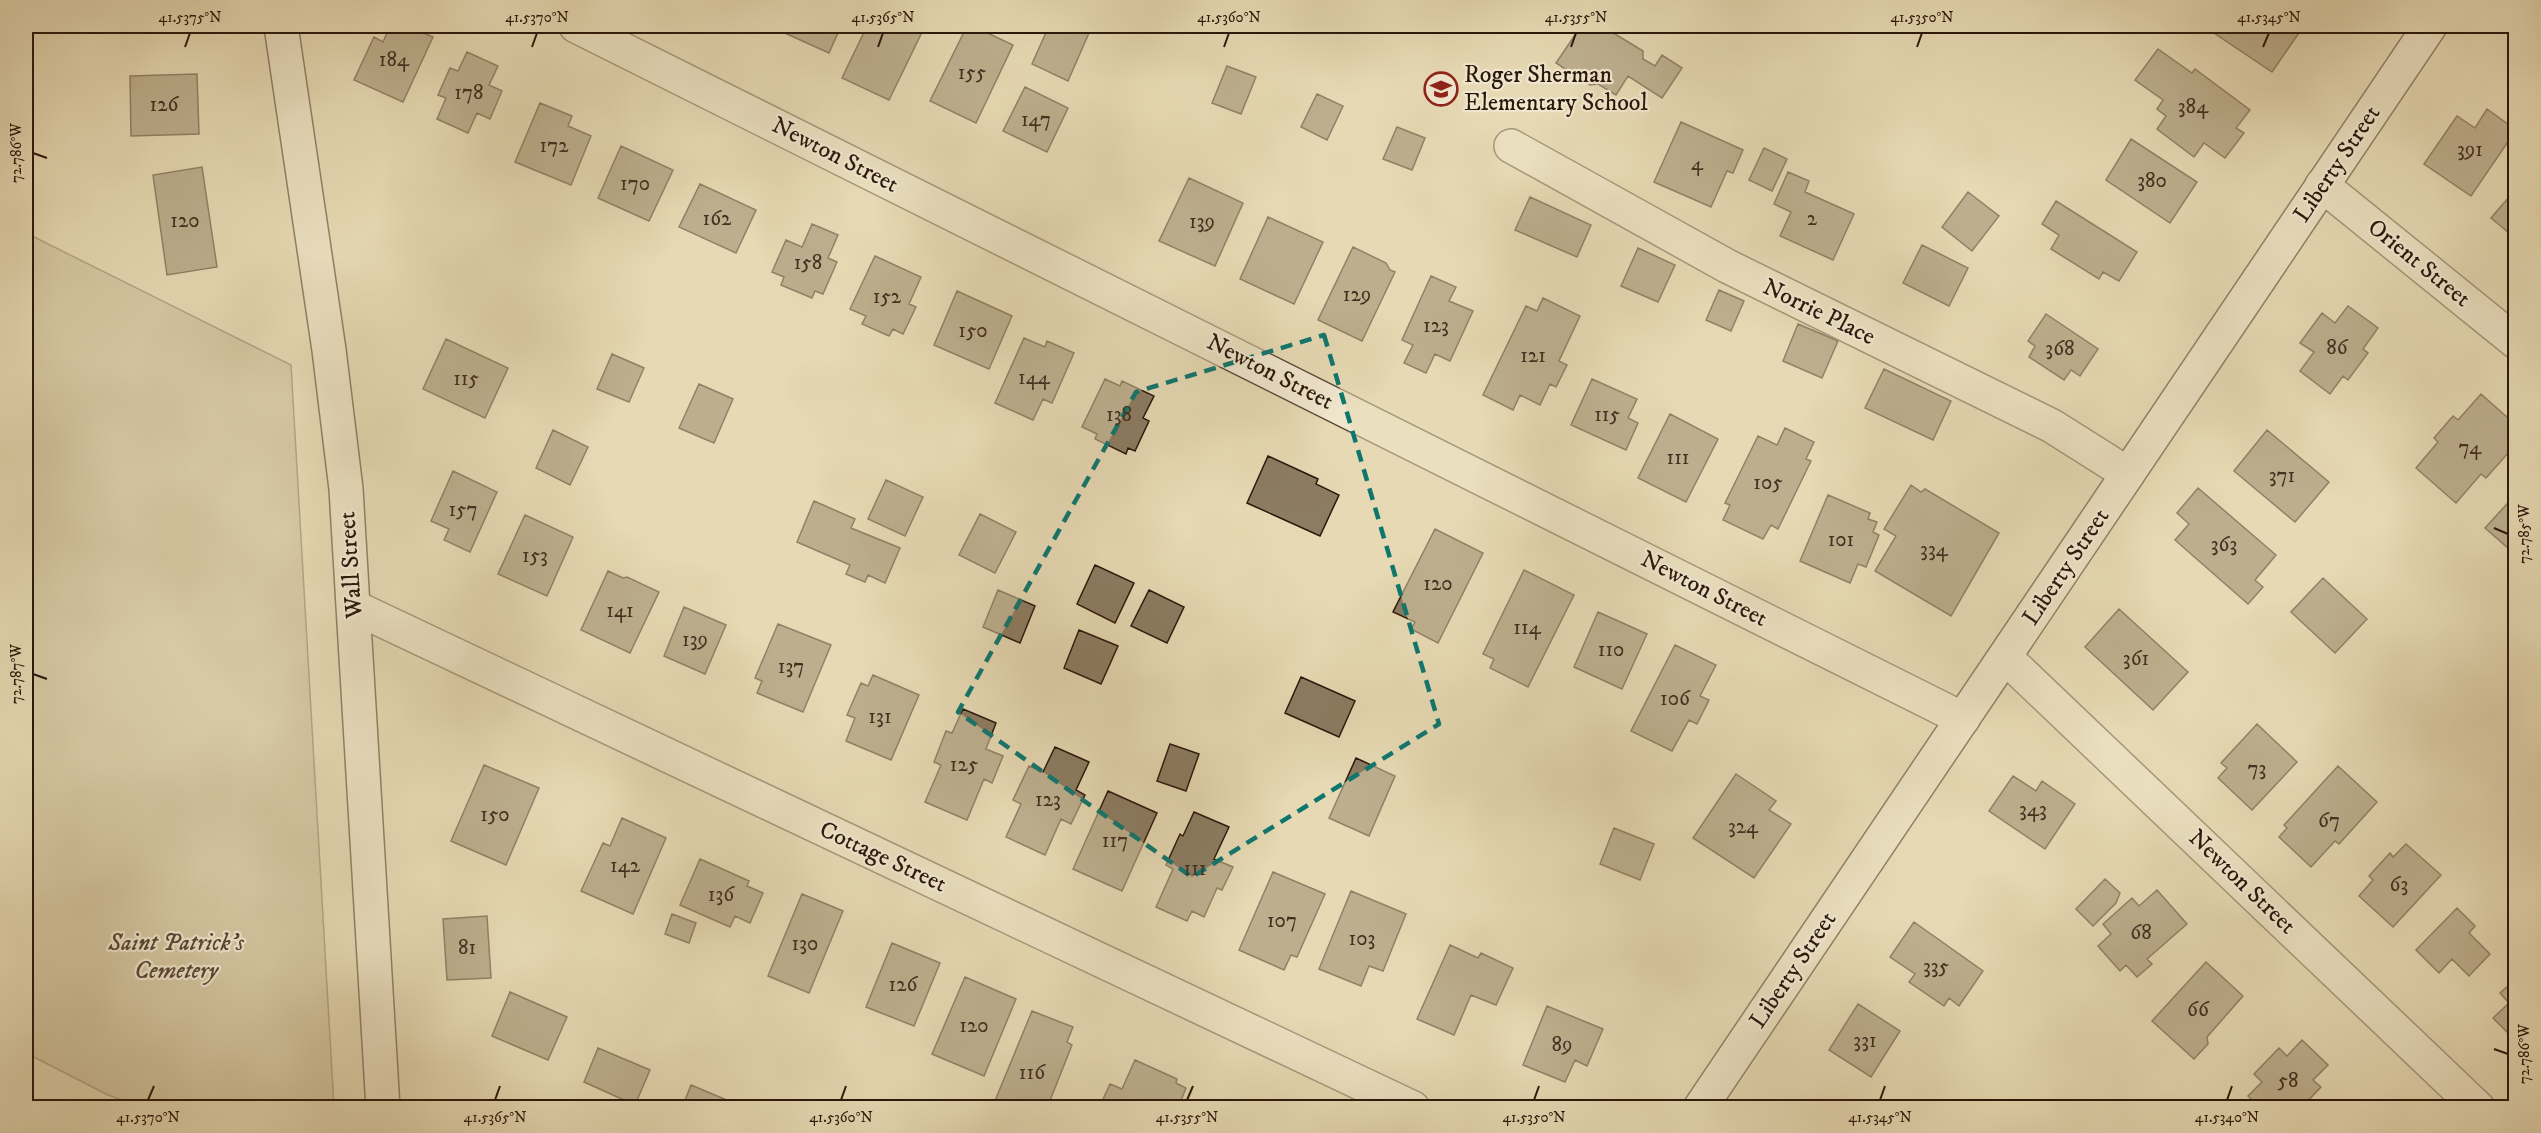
<svg xmlns="http://www.w3.org/2000/svg" width="2541" height="1133" viewBox="0 0 2541 1133" font-family="'IM FELL DW Pica',serif">
  <style>
    .green { fill: #c6b896; stroke: #786850; stroke-width: 1.5 }
    .building { fill: #8c7c62; stroke: #2b170b; stroke-width: 1.5 }
    .lines { fill: none; stroke-linecap: round; stroke-linejoin: round }
    .street-casing { stroke: #5a4835; stroke-width: 36 }
    .secondary-casing { stroke: #2b170b; stroke-width: 36 }
    .street { stroke: #efe6ce; stroke-width: 33 }
    .secondary { stroke: #efe6ce; stroke-width: 33 }
    .marked { fill: none; stroke: #0f766e; stroke-width: 4.5; stroke-dasharray: 12 8; stroke-linejoin: round }
    .ticks { fill: none; stroke: #2b170b; stroke-width: 2 }
    .labels { text-anchor: middle; dominant-baseline: central; stroke-width: 4.5; stroke-linejoin: round; paint-order: stroke }
    .number-label { font-size: 21px; fill: #433021 }
    .poi-label { font-size: 24px; fill: #2b170b; stroke: #efe6ce; text-anchor: start }
    .street-label { font-size: 24px; fill: #2b170b; stroke: #efe6ce }
    .park-label { font-size: 24px; font-style: italic; fill: #5a4735; stroke: #efe6ce }
    .neatline { fill: none; stroke: #2b170b; stroke-width: 2 }
    .ticks-label { font-size: 15px; text-anchor: middle; fill: #2b170b }
  </style>
  <rect width="100%" height="100%" fill="#e6d9b3"/>
  <filter id="stains"><feTurbulence type="fractalNoise" baseFrequency=".00333" numOctaves="4"/><feColorMatrix values="0 0 0 0 .2 0 0 0 0 .09 0 0 0 0 .02 0 0 0 .5 -.17"/></filter>
  <radialGradient id="worn" r=".72"><stop offset=".6" stop-color="#630" stop-opacity="0"/><stop offset="1" stop-color="#630" stop-opacity=".3"/></radialGradient>
  <path class="green" d="M26,233L291,365L334,1107H141L108,1095L26,1053Z"/>
  <path class="building" d="M390,26H407L433,37L403,102L354,80L374,37L383,42Z
    M769,26H841L829,53Z
    M867,26H925L889,100L842,78Z
    M967,26H973L1013,45L976,123L930,101Z
    M1057,26H1092L1068,81L1032,64L1048,28L1054,31Z
    M1581,26H1602L1643,51V59L1655,66L1662,55L1682,68L1662,98L1628,76L1616,95L1598,84L1590,85L1556,63Z
    M2218,26H2301L2303,27L2272,72L2214,33Z
    M2158,49L2192,73L2195,69L2250,110L2236,128L2244,133L2225,158L2204,143L2194,157L2157,129L2166,116L2157,109L2163,100L2135,80Z
    M467,52L498,66L489,85L502,91L490,119L477,113L468,133L437,119L446,98L438,95L450,68L458,71Z
    M1227,66L1256,77L1241,114L1212,103Z
    M197,74L199,134L131,136L130,76Z
    M1025,87L1068,108L1047,152L1003,131Z
    M1317,94L1343,106L1327,140L1301,127Z
    M540,103L572,116L568,126L591,136L571,185L515,162Z
    M2487,109L2516,130L2471,196L2424,164L2457,116L2475,128Z
    M1681,122L1743,150L1733,173L1727,171L1711,207L1654,182Z
    M1397,127L1425,138L1412,170L1383,159Z
    M2131,139L2197,182L2170,223L2106,180Z
    M621,146L673,170L649,221L598,198Z
    M1764,148L1787,159L1772,191L1749,180Z
    M202,167L217,267L167,275L153,175Z
    M1788,172L1809,181L1805,192L1854,214L1833,260L1780,236L1791,212L1774,204Z
    M1189,178L1243,203L1215,266L1159,241Z
    M700,184L756,210L736,253L679,227Z
    M2516,189V239L2491,218Z
    M1968,192L1999,216L1972,251L1942,227Z
    M1530,197L1591,225L1577,257L1515,230Z
    M2056,201L2137,252L2119,281L2103,272L2099,279L2051,249L2059,235L2042,224Z
    M1268,217L1323,242L1294,304L1240,279Z
    M812,224L838,235L828,258L837,262L823,294L815,291L812,298L781,285L784,277L772,272L786,240L802,247Z
    M1922,245L1968,268L1949,306L1903,283Z
    M1353,247L1386,263L1390,270L1395,272L1362,341L1318,320Z
    M1638,248L1675,265L1658,302L1621,286Z
    M875,256L921,277L909,304L916,307L903,334L893,329L889,336L862,324L866,316L850,309Z
    M1431,276L1456,287L1449,301L1473,311L1450,361L1435,354L1426,373L1404,363L1413,345L1402,340Z
    M1719,290L1744,301L1731,331L1706,320Z
    M957,291L1012,316L989,369L934,345Z
    M1543,298L1580,316L1559,361L1567,365L1556,387L1550,384L1540,405L1520,395L1513,410L1483,395L1526,306L1537,311Z
    M2348,306L2378,328L2363,349L2368,353L2348,380L2343,376L2330,394L2300,371L2314,352L2300,343L2322,313L2335,323Z
    M2046,314L2098,349L2080,376L2071,370L2064,380L2029,357L2035,346L2028,341Z
    M1798,324L1838,341L1822,378L1783,361Z
    M1024,338L1045,347L1047,341L1074,353L1052,403L1043,399L1033,420L995,403Z
    M446,339L508,368L485,418L423,389Z
    M612,354L644,368L629,402L597,389Z
    M1884,369L1951,401L1933,440L1865,408Z
    M1105,379L1120,386L1122,381L1154,396L1143,418L1149,421L1135,451L1128,448L1126,454L1095,439L1097,434L1082,427Z
    M1592,379L1637,399L1628,418L1638,423L1626,450L1571,425Z
    M699,384L733,399L714,443L679,428Z
    M2481,394L2516,425V444L2486,478L2481,474L2456,503L2416,468L2438,442L2434,438L2453,416L2458,420Z
    M1670,414L1718,439L1686,502L1638,478Z
    M1785,428L1814,442L1806,459L1811,461L1778,529L1771,525L1763,539L1723,520L1730,505L1725,503L1758,436L1777,445Z
    M553,430L588,447L570,485L536,468Z
    M2267,430L2329,482L2295,522L2234,471Z
    M1268,456L1318,479L1316,484L1339,495L1320,536L1247,503Z
    M453,471L497,492L470,552L444,540L449,529L431,521Z
    M886,480L923,497L905,536L868,519Z
    M1911,485L1921,492L1925,489L1999,533L1951,616L1875,571L1896,536L1884,529Z
    M2198,488L2276,555L2255,580L2263,587L2248,604L2175,540L2189,524L2177,513Z
    M2516,494V555L2485,528Z
    M1828,495L1870,513L1868,519L1877,522L1873,532L1879,535L1866,567L1858,564L1850,583L1800,561Z
    M814,501L855,519L851,528L900,548L885,583L868,575L865,582L846,574L850,565L797,542Z
    M980,514L1016,532L995,573L959,555Z
    M525,515L573,537L547,596L498,574Z
    M1435,529L1483,553L1438,643L1411,629L1415,622L1393,612Z
    M1095,565L1134,583L1115,623L1077,604Z
    M1524,570L1574,595L1528,687L1490,668L1494,659L1483,654Z
    M608,571L623,578L627,577L659,592L630,653L581,630Z
    M2323,578L2367,619L2335,653L2291,612Z
    M998,590L1035,606L1020,643L983,627Z
    M1149,590L1184,607L1167,643L1131,626Z
    M684,607L726,625L705,674L664,656Z
    M2119,609L2188,672L2153,710L2085,647Z
    M1598,612L1647,634L1622,689L1574,667Z
    M778,624L831,645L803,712L757,693L762,681L755,678Z
    M1079,630L1118,646L1101,684L1064,668Z
    M1675,645L1716,665L1700,696L1709,700L1697,724L1689,720L1672,751L1631,731Z
    M873,675L919,695L891,760L846,741L855,718L847,715L861,683L868,686Z
    M1301,677L1355,701L1339,737L1285,713Z
    M963,709L996,723L986,749L1003,756L992,783L984,779L967,820L925,802L941,765L934,762L946,731L952,733Z
    M2257,724L2297,762L2252,810L2218,778L2227,768L2221,763Z
    M1170,744L1199,754L1186,791L1157,781Z
    M1055,747L1089,762L1076,790L1085,795L1071,824L1061,819L1045,855L1006,837L1021,804L1013,800L1029,766L1043,772Z
    M1356,758L1395,776L1369,836L1329,818Z
    M484,765L539,788L506,865L451,841Z
    M2338,766L2377,802L2339,844L2335,841L2311,867L2279,837L2287,828L2284,825Z
    M1736,774L1776,801L1769,810L1791,824L1754,878L1693,838Z
    M2013,776L2036,791L2042,781L2075,804L2045,849L1989,811Z
    M1108,791L1157,813L1122,891L1073,869Z
    M1194,812L1229,827L1214,859L1233,867L1222,890L1217,888L1204,917L1192,911L1187,921L1156,907L1173,869L1166,865L1180,834L1183,836Z
    M622,818L666,838L633,914L581,891L603,843L610,846Z
    M1614,828L1654,844L1640,880L1600,864Z
    M2406,844L2441,875L2393,927L2359,896L2373,880L2369,876L2390,853L2393,857Z
    M700,859L749,881L747,886L763,893L750,923L735,916L730,927L680,905Z
    M1273,872L1325,894L1297,957L1291,955L1284,970L1239,950Z
    M2105,879L2120,893L2116,903L2093,926L2076,909Z
    M2157,890L2187,924L2147,959L2152,964L2137,977L2126,965L2120,971L2098,946L2111,934L2103,924L2132,898L2139,906Z
    M1351,891L1406,914L1383,971L1369,966L1361,986L1319,969Z
    M802,894L843,911L809,993L768,976Z
    M2457,908L2475,926L2469,933L2490,954L2469,976L2452,959L2439,973L2416,950Z
    M672,914L696,923L689,943L665,934Z
    M487,916L491,978L447,980L443,919Z
    M1914,922L1983,971L1959,1006L1949,998L1944,1006L1909,982L1915,974L1890,957Z
    M892,943L940,963L914,1026L866,1007Z
    M1450,945L1478,958L1481,953L1513,968L1496,1005L1471,995L1454,1035L1417,1019Z
    M2206,962L2243,996L2207,1037L2208,1044L2194,1059L2152,1021Z
    M965,977L1016,999L984,1076L932,1054Z
    M2516,979V1041L2493,1018L2509,1003L2500,993Z
    M510,992L567,1017L548,1060L492,1036Z
    M1858,1004L1900,1031L1871,1077L1829,1050Z
    M1547,1006L1603,1029L1587,1066L1575,1060L1565,1082L1523,1065Z
    M1032,1011L1073,1027L1067,1042L1072,1045L1047,1108H992Z
    M2302,1040L2328,1065L2313,1080L2321,1087L2301,1108H2292L2289,1105L2286,1108H2260L2248,1096L2262,1082L2254,1074L2279,1048L2287,1056Z
    M598,1048L650,1070L635,1105L584,1082Z
    M1135,1060L1177,1079L1176,1083L1186,1088L1178,1108H1099L1110,1084L1122,1089Z
    M691,1085L729,1101L726,1108H682Z"/>
  <g class="lines">
    <g class="street-casing">
      <path id="street" d="M576,26L1963,719
        M1511,146L1727,266L2052,426L2128,474
        M2322,185L2516,342
        M354,607L1413,1108
        M2005,657L2478,1108"/>
    </g>
    <g class="secondary-casing">
      <path id="secondary" d="M281,26L329,350L346,489L383,1108
        M1700,1108L2430,26"/>
    </g>
    <use href="#street" class="street"/>
    <use href="#secondary" class="secondary"/>
  </g>
  <path d="M0 0H2541V1133H0ZM1324,335L1439,724L1192,877L958,712L1136,392Z" fill="#e6d9b3" fill-opacity=".55" fill-rule="evenodd"/>
  <path class="marked" d="M1324,335L1439,724L1192,877L958,712L1136,392Z"/>
  <path class="ticks" d="M185,47L190,33M532,47L537,33M878,47L883,33M1224,47L1229,33M1571,47L1576,33M1917,47L1922,33M2263,47L2269,33M33,153L47,158M2494,528L2508,534M33,674L47,679M2494,1049L2508,1054M148,1100L154,1086M495,1100L500,1086M841,1100L846,1086M1187,1100L1193,1086M1534,1100L1539,1086M1880,1100L1885,1086M2227,1100L2232,1086"/>
  <defs>
    <g id="school-ring" transform="scale(1.725)"><circle r="9.5" fill="#efe6ce" stroke="#8f2418" stroke-width="1.5"/><path d="M0-5L7-2L0 1L-7-2ZM-4 1L0 2.5L4 1V4Q0 6-4 4Z" fill="#8f2418"/></g>
  </defs>
  <g fill-rule="evenodd">
    <use href="#school-ring" x="1441" y="89"/>
  </g>
  <g class="labels">
    <g class="number-label">
      <text x="394" y="60">184</text>
      <text x="972" y="73">155</text>
      <text x="469" y="93">178</text>
      <text x="164" y="105">126</text>
      <text x="2193" y="107">384</text>
      <text x="1036" y="120">147</text>
      <text x="554" y="146">172</text>
      <text x="2470" y="150">391</text>
      <text x="1697" y="164">4</text>
      <text x="2152" y="181">380</text>
      <text x="635" y="184">170</text>
      <text x="717" y="219">162</text>
      <text x="1812" y="219">2</text>
      <text x="185" y="221">120</text>
      <text x="1202" y="222">139</text>
      <text x="808" y="263">158</text>
      <text x="1357" y="295">129</text>
      <text x="887" y="297">152</text>
      <text x="1436" y="326">123</text>
      <text x="973" y="331">150</text>
      <text x="2337" y="348">86</text>
      <text x="2060" y="349">368</text>
      <text x="1533" y="356">121</text>
      <text x="1034" y="378">144</text>
      <text x="466" y="379">115</text>
      <text x="1119" y="415">138</text>
      <text x="1607" y="415">115</text>
      <text x="2470" y="448">74</text>
      <text x="1678" y="458">111</text>
      <text x="2282" y="476">371</text>
      <text x="1768" y="483">105</text>
      <text x="463" y="510">157</text>
      <text x="1841" y="540">101</text>
      <text x="2224" y="545">363</text>
      <text x="1934" y="550">334</text>
      <text x="535" y="556">153</text>
      <text x="1438" y="584">120</text>
      <text x="620" y="611">141</text>
      <text x="1527" y="628">114</text>
      <text x="695" y="640">139</text>
      <text x="1611" y="650">110</text>
      <text x="2136" y="659">361</text>
      <text x="791" y="667">137</text>
      <text x="1675" y="699">106</text>
      <text x="880" y="717">131</text>
      <text x="964" y="765">125</text>
      <text x="2257" y="769">73</text>
      <text x="1048" y="800">123</text>
      <text x="2033" y="810">343</text>
      <text x="495" y="815">150</text>
      <text x="2329" y="821">67</text>
      <text x="1743" y="827">324</text>
      <text x="1115" y="841">117</text>
      <text x="625" y="866">142</text>
      <text x="1195" y="869">111</text>
      <text x="2399" y="885">63</text>
      <text x="721" y="895">136</text>
      <text x="1282" y="921">107</text>
      <text x="2141" y="933">68</text>
      <text x="1362" y="939">103</text>
      <text x="805" y="944">130</text>
      <text x="467" y="948">81</text>
      <text x="1936" y="967">335</text>
      <text x="903" y="985">126</text>
      <text x="2198" y="1010">66</text>
      <text x="974" y="1026">120</text>
      <text x="1865" y="1041">331</text>
      <text x="1562" y="1045">89</text>
      <text x="1032" y="1073">116</text>
      <text x="2288" y="1081">58</text>
    </g>
    <g class="poi-label">
      <text x="1464" y="75">Roger Sherman<tspan x="1464" dy="28">Elementary School</tspan></text>
    </g>
    <g class="street-label">
      <text transform="translate(835 155) rotate(27)">Newton Street</text>
      <text transform="translate(2337 164) rotate(-56)">Liberty Street</text>
      <text transform="translate(2419 263) rotate(39)">Orient Street</text>
      <text transform="translate(1819 312) rotate(26)">Norrie Place</text>
      <text transform="translate(1270 372) rotate(27)">Newton Street</text>
      <text transform="translate(351 565) rotate(-94)">Wall Street</text>
      <text transform="translate(2066 567) rotate(-56)">Liberty Street</text>
      <text transform="translate(1704 589) rotate(27)">Newton Street</text>
      <text transform="translate(883 857) rotate(25)">Cottage Street</text>
      <text transform="translate(2242 882) rotate(44)">Newton Street</text>
      <text transform="translate(1793 970) rotate(-56)">Liberty Street</text>
    </g>
    <g class="park-label">
      <text x="176" y="943">Saint Patrick's<tspan x="176" dy="28">Cemetery</tspan></text>
    </g>
  </g>
  <rect width="2541" height="1133" fill="none" stroke="#e6d9b3" stroke-width="66"/>
  <rect x="33" y="33" width="2475" height="1067" class="neatline"/>
  <g class="ticks-label">
    <text x="190" y="22">41.5375°N</text>
    <text x="537" y="22">41.5370°N</text>
    <text x="883" y="22">41.5365°N</text>
    <text x="1229" y="22">41.5360°N</text>
    <text x="1576" y="22">41.5355°N</text>
    <text x="1922" y="22">41.5350°N</text>
    <text x="2269" y="22">41.5345°N</text>
    <text transform="translate(16 153) rotate(-90)" y="5">72.786°W</text>
    <text transform="translate(2524 534) rotate(-90)" y="5">72.785°W</text>
    <text transform="translate(16 674) rotate(-90)" y="5">72.787°W</text>
    <text transform="translate(2524 1054) rotate(-90)" y="5">72.786°W</text>
    <text x="148" y="1122">41.5370°N</text>
    <text x="495" y="1122">41.5365°N</text>
    <text x="841" y="1122">41.5360°N</text>
    <text x="1187" y="1122">41.5355°N</text>
    <text x="1534" y="1122">41.5350°N</text>
    <text x="1880" y="1122">41.5345°N</text>
    <text x="2227" y="1122">41.5340°N</text>
  </g>
  <rect width="100%" height="100%" filter="url(#stains)"/>
  <rect width="100%" height="100%" fill="url(#worn)"/>
</svg>
